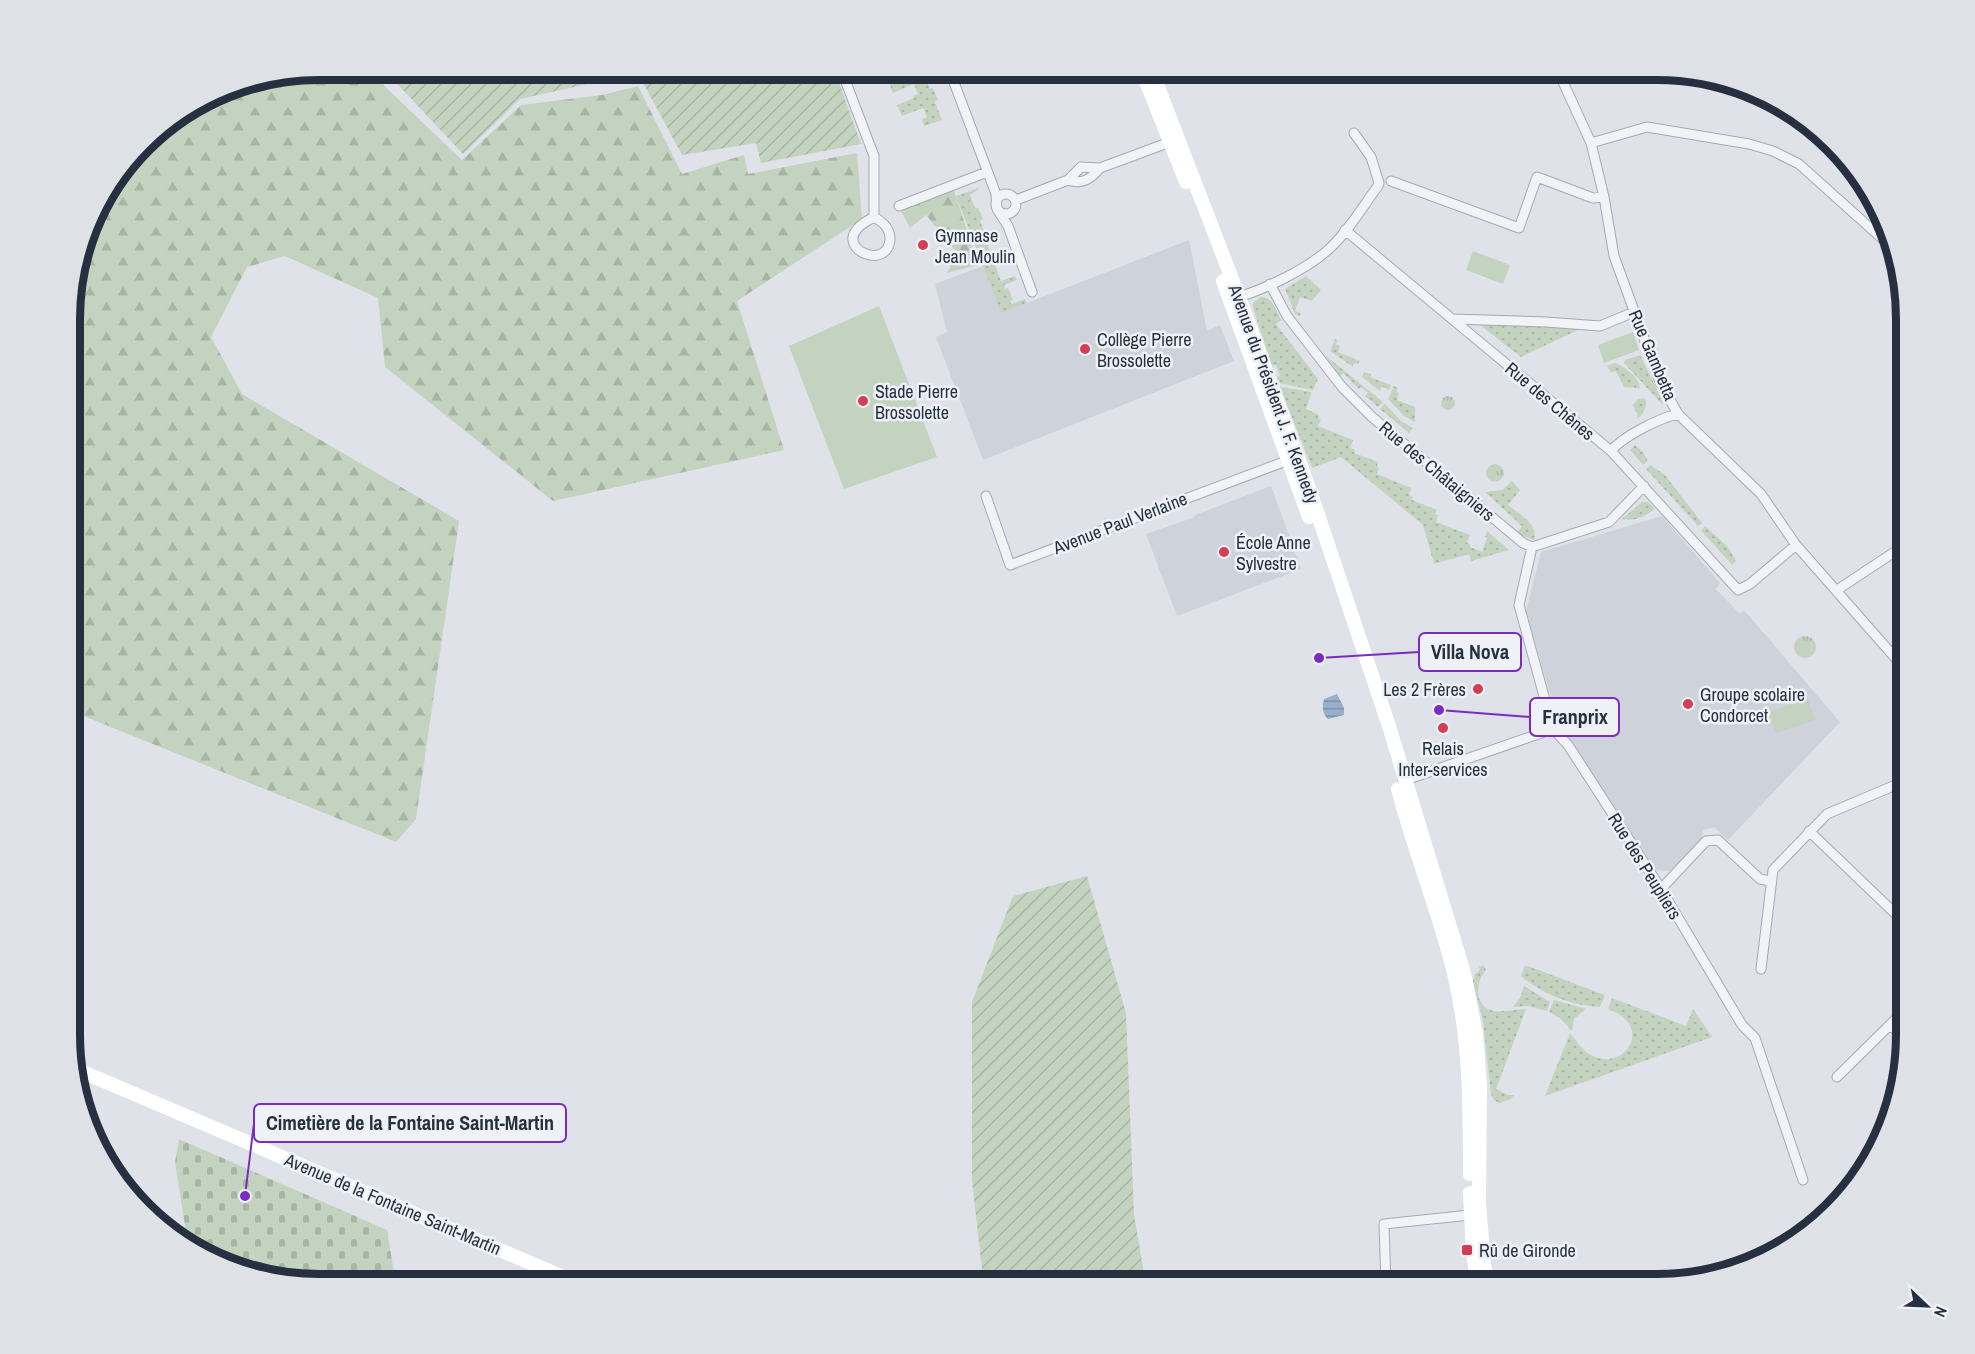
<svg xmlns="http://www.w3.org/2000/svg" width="1975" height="1354" viewBox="0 0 1975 1354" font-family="'Archivo Narrow',sans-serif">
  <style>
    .built { fill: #cdd2db }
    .grass { fill: url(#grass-dots) }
    .forest { fill: url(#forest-firs) }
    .cemetery { fill: url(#cemetery-stones) }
    .park { fill: url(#park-tufts) }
    .garden { fill: url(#garden-furrows) }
    .pitch { fill: #c4d3bf }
    .water { fill: url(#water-rules) }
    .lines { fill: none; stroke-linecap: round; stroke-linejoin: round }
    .street-casing { stroke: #a4aab3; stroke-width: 11 }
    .street { stroke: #f2f3f7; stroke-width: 9 }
    .secondary { stroke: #fff; stroke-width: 14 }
    .poi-dot { fill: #d43e54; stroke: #eef1f6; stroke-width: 2 }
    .labels { text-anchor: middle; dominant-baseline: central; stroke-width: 5; stroke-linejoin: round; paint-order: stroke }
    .poi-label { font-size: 18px; fill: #273040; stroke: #eef1f6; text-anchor: start }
    .street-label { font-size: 18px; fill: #273040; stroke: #eef1f6 }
    .rim { fill: none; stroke: #273040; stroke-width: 8 }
    .leader { fill: none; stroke: #7b2cbf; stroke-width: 2 }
    .callout-dot { fill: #7b2cbf; stroke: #eef1f6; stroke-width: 2 }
    .callout { fill: #eef1f6; stroke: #7b2cbf; stroke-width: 2 }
    .callout-label { font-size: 20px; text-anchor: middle; font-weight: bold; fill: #273040 }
  </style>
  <defs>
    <pattern id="grass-dots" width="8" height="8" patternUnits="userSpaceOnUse" patternTransform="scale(1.5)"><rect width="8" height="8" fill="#c4d3bf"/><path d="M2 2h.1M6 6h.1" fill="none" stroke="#a8b5a5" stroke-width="1.8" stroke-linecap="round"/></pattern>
    <pattern id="forest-firs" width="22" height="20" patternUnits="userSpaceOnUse" patternTransform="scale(1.5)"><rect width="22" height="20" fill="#c4d3bf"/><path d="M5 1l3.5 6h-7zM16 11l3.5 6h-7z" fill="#a8b5a5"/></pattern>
    <pattern id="cemetery-stones" width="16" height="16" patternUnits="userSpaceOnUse" patternTransform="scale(1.5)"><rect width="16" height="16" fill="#c4d3bf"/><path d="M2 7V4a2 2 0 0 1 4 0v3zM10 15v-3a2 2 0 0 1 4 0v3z" fill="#a8b5a5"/></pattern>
    <pattern id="park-tufts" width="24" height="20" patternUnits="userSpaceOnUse" patternTransform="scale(1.5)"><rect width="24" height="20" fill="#c4d3bf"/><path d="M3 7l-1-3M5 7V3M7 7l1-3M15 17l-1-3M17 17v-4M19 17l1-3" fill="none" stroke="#a8b5a5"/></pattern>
    <pattern id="garden-furrows" width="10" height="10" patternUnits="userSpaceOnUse" patternTransform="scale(1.5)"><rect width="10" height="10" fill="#c4d3bf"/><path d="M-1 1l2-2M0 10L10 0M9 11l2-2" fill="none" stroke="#a8b5a5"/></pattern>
    <pattern id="water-rules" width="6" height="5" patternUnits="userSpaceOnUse" patternTransform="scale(1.5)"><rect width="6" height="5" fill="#98b0ca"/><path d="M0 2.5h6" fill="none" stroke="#7c90a5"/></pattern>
  </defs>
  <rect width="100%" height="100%" fill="#dfe3e9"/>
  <path class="built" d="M1189,240L1207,331L1220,325L1234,361L983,460L936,337L947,332L935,284L983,266L1001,313Z
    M1271,486L1301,569L1177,616L1146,534L1195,517V515Z
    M1662,516L1720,583L1716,589L1740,614L1744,610L1840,722L1728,840L1714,827L1703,830L1701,839L1670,871L1655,870L1559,725L1526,611L1541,552Z"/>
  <path class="grass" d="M908,69L923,70L930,89L933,88L938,100L935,102L942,120L924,126L922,119L927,117L923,108L902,116L897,105L914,98L913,96L918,94L914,84L893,93L889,82L905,76L904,73L909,71Z
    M978,188L979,189L970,195L975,208H978L983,219L980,221L985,234L998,230L999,233L985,238L993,258L1007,253L1008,256L994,262L1001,281L1015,276L1017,280L1004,285L1005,289L1008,288L1013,300L1010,301L1011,304L1025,299L1027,303L1001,313L956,196Z
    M1306,276L1321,290L1312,301L1300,297L1295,311L1301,313L1300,316L1295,314L1285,289Z
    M1261,297C1273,297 1276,311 1281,320L1276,324L1318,379L1313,390L1279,383L1277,377L1280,376L1276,365L1272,366L1253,308V303Z
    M1480,325L1573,328L1578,330L1521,357Z
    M1335,339L1337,340L1336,344L1340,346L1338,352L1360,361L1358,364L1354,363L1353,367L1330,351Z
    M1325,355L1326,356L1383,402L1378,407L1365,396L1368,393L1361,387L1359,389L1343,373L1338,378L1336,375L1338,373Z
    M1640,355L1663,402L1662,404L1624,363L1625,360Z
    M1615,363C1625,367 1639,377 1640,388L1624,387L1616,371L1611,373L1607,366Z
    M1364,372L1371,374L1370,377L1391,385L1389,390L1382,386L1380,391L1362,377Z
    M1394,386L1398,388L1396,392L1399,393L1397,400L1415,407V422L1404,416L1388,399Z
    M1280,387L1312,392L1306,409L1319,415L1318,418L1321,420L1318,426L1353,440L1350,448L1355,450L1354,453L1378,462L1377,466L1379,468L1377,474L1411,488L1409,495L1413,497L1412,500L1437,510L1435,514L1438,515L1436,522L1470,535L1467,543L1471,545L1470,547L1482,552L1487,538L1485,537L1487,531L1509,550L1471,561L1469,554L1434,564L1423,525L1341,457L1312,468Z
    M1642,398L1646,400C1647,407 1643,416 1636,419L1638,416L1633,405L1637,400Z
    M1385,404L1401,421L1413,428L1409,433L1380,409Z
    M1635,445L1643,452L1648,461L1643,465L1630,450Z
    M1650,465L1665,475L1702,523L1698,526L1646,469Z
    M1512,481L1520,490L1508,505C1519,514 1539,524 1534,540L1517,533L1522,526L1485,492L1502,490Z
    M1642,502H1648L1655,509C1645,516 1635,522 1622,519Z
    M1705,526L1728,547L1736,561L1732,565L1701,530Z
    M1483,965L1486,970C1480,977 1478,984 1478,993C1481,1019 1508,1010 1526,1009L1496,1089L1508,1095H1514L1511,1099L1499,1103L1494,1100L1491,1094L1483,1022L1473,981L1475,974L1480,970L1479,967Z
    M1525,965L1605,995L1600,1007C1570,1005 1544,995 1521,976Z
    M1524,986L1550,1002L1547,1011L1528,1006L1513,1007L1520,998Z
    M1612,998L1686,1026L1693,1009L1712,1037L1545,1096L1570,1033C1576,1040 1581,1049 1589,1054C1624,1075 1656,1026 1608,1009Z
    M1554,1000L1586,1009L1574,1019L1572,1031L1560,1018L1549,1012Z"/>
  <path class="forest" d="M319,69H353L377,79L462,160L521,105L602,95L638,86L682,174L744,155L748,174L857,153L862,219L737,301L784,450L553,501L385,367L378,298L285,256L247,267L211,337L242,394L459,521L416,819L396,842L71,711V286L95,208L154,131L223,88Z
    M954,190L978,265L947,273L957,253L926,215L910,228L901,211Z"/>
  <path class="cemetery" d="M179,1139L387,1230L396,1285L303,1284L238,1272L188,1245L175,1162Z"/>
  <path class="park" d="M1441 403a7 7 0 1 1 14 0a7 7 0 1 1-14 0Z
    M1486 473a9 9 0 1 1 18 0a9 9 0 1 1-18 0Z
    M1794 647a11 11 0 1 1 22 0a11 11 0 1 1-22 0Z"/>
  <path class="garden" d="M380,69H834L861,144L761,163L756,143L682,155L641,79L601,81L520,99L463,154L386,72Z
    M1087,876L1126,1013L1134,1215L1146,1285H989L982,1269L972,1181V1002L1013,896Z"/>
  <path class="pitch" d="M1473,251L1510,265L1503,284L1466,270Z
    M879,306L937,457L844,489L789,346Z
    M1633,332L1639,350L1604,363L1598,345Z
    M1808,699L1815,720L1776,733L1769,712Z"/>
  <path class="water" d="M1337,694L1344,708V715L1328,719C1322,714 1322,706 1324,699Z"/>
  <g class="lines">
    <g class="street-casing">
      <path id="street" d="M841,69L874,156V217
        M949,69L996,194L997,209L1008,226L1032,292
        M1557,69L1591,143L1604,197L1614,256L1660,382L1678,414L1761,494L1796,545L1905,669
        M1804,118L1815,134
        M1591,143L1647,127L1749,144L1773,151L1799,164L1887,243
        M1081,167L1100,168C1091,179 1082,185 1068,180Z
        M1100,168L1170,142
        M1391,181L1519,228L1537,177L1593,198L1604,197
        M996 204a10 10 0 1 1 20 0a10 10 0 1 1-20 0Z
        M1016,200L1068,180
        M899,206L987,172
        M874,217C883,222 890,228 890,239C888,271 837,250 858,228C862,223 869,220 874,217Z
        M1345,230L1611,451L1738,590L1750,584L1796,545
        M1270,284L1287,316L1342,387L1372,417L1523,543L1532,547L1609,522L1644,486
        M1235,298C1264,290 1307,269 1329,249C1348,232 1363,206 1378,186L1379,183L1371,157L1354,133
        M1452,319L1546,322L1600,326L1634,312
        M1611,451C1623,436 1660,418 1678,414
        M986,496L1010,565L1294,458
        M1532,547L1519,605L1553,729L1568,745L1661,889L1742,1025L1755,1038L1803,1180
        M1837,590L1905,545
        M1403,781L1553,729
        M1809,831L1905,923
        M1661,889L1706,841L1718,840L1760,879L1770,881
        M1761,969L1773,870L1827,814L1905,781
        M1890,1025L1900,1034H1905
        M1837,1077L1905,1010
        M1386,1285L1384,1224L1470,1215"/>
    </g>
    <use href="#street" class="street"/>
    <path class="secondary" d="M1141,69L1186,182
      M1151,69L1239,297L1309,488L1389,726L1464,973L1476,1034L1480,1085L1479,1204L1484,1264L1489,1285
      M1223,281L1309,517
      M1398,789C1414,851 1439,911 1454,973C1470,1039 1470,1107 1470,1174
      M71,1067L582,1285
      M1470,1193L1473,1254L1478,1285"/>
  </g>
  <g class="poi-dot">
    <circle cx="923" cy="245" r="6"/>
    <circle cx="1085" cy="349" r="6"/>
    <circle cx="863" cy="401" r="6"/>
    <circle cx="1224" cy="552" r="6"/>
    <circle cx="1478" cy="689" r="6"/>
    <circle cx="1688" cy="704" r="6"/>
    <circle cx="1443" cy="728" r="6"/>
    <rect x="1461" y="1244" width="12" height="12" rx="3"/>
  </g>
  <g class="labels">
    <g class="poi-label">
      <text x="935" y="235">Gymnase<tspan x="935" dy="21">Jean Moulin</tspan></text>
      <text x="1097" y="339">Collège Pierre<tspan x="1097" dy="21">Brossolette</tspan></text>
      <text x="875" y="391">Stade Pierre<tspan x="875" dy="21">Brossolette</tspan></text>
      <text x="1236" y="542">École Anne<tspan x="1236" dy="21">Sylvestre</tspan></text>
      <text x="1466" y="689" text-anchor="end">Les 2 Frères</text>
      <text x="1700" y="694">Groupe scolaire<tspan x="1700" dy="21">Condorcet</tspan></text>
      <text x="1443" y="748" text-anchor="middle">Relais<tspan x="1443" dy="21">Inter-services</tspan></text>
      <text x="1479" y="1250">Rû de Gironde</text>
    </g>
    <g class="street-label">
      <text transform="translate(1653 355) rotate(67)">Rue Gambetta</text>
      <text transform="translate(1274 394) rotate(70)">Avenue du Président J. F. Kennedy</text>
      <text transform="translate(1550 401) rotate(40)">Rue des Chênes</text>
      <text transform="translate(1437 471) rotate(40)">Rue des Châtaigniers</text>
      <text transform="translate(1120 523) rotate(-21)">Avenue Paul Verlaine</text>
      <text transform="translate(1645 866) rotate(58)">Rue des Peupliers</text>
      <text transform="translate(393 1204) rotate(23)">Avenue de la Fontaine Saint-Martin</text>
    </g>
  </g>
  <path d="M0 0H1975V1354H0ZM319 80H1657A239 239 0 0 1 1896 319V1035A239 239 0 0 1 1657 1274H319A239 239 0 0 1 80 1035V319A239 239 0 0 1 319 80Z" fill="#dee2e7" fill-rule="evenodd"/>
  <path class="rim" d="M319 80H1657A239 239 0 0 1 1896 319V1035A239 239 0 0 1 1657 1274H319A239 239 0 0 1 80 1035V319A239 239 0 0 1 319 80Z"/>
  <path class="leader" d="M1319 658L1419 652M1439 710L1530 717M245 1196L254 1123"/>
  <g class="callout-dot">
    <circle cx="1319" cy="658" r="6"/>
    <circle cx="1439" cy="710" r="6"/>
    <circle cx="245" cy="1196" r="6"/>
  </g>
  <g class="callout">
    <rect x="1419" y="633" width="102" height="38" rx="6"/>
    <rect x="1530" y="698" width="89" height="38" rx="6"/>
    <rect x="254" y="1104" width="312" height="38" rx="6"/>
  </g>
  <g class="callout-label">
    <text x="1470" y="659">Villa Nova</text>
    <text x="1575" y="724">Franprix</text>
    <text x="410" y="1130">Cimetière de la Fontaine Saint-Martin</text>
  </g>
  <g transform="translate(1927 1306) rotate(113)" stroke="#eef1f6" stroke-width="4.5" paint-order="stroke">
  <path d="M0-4.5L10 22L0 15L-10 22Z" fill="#273040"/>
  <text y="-9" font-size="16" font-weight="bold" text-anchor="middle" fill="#273040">N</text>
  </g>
</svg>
